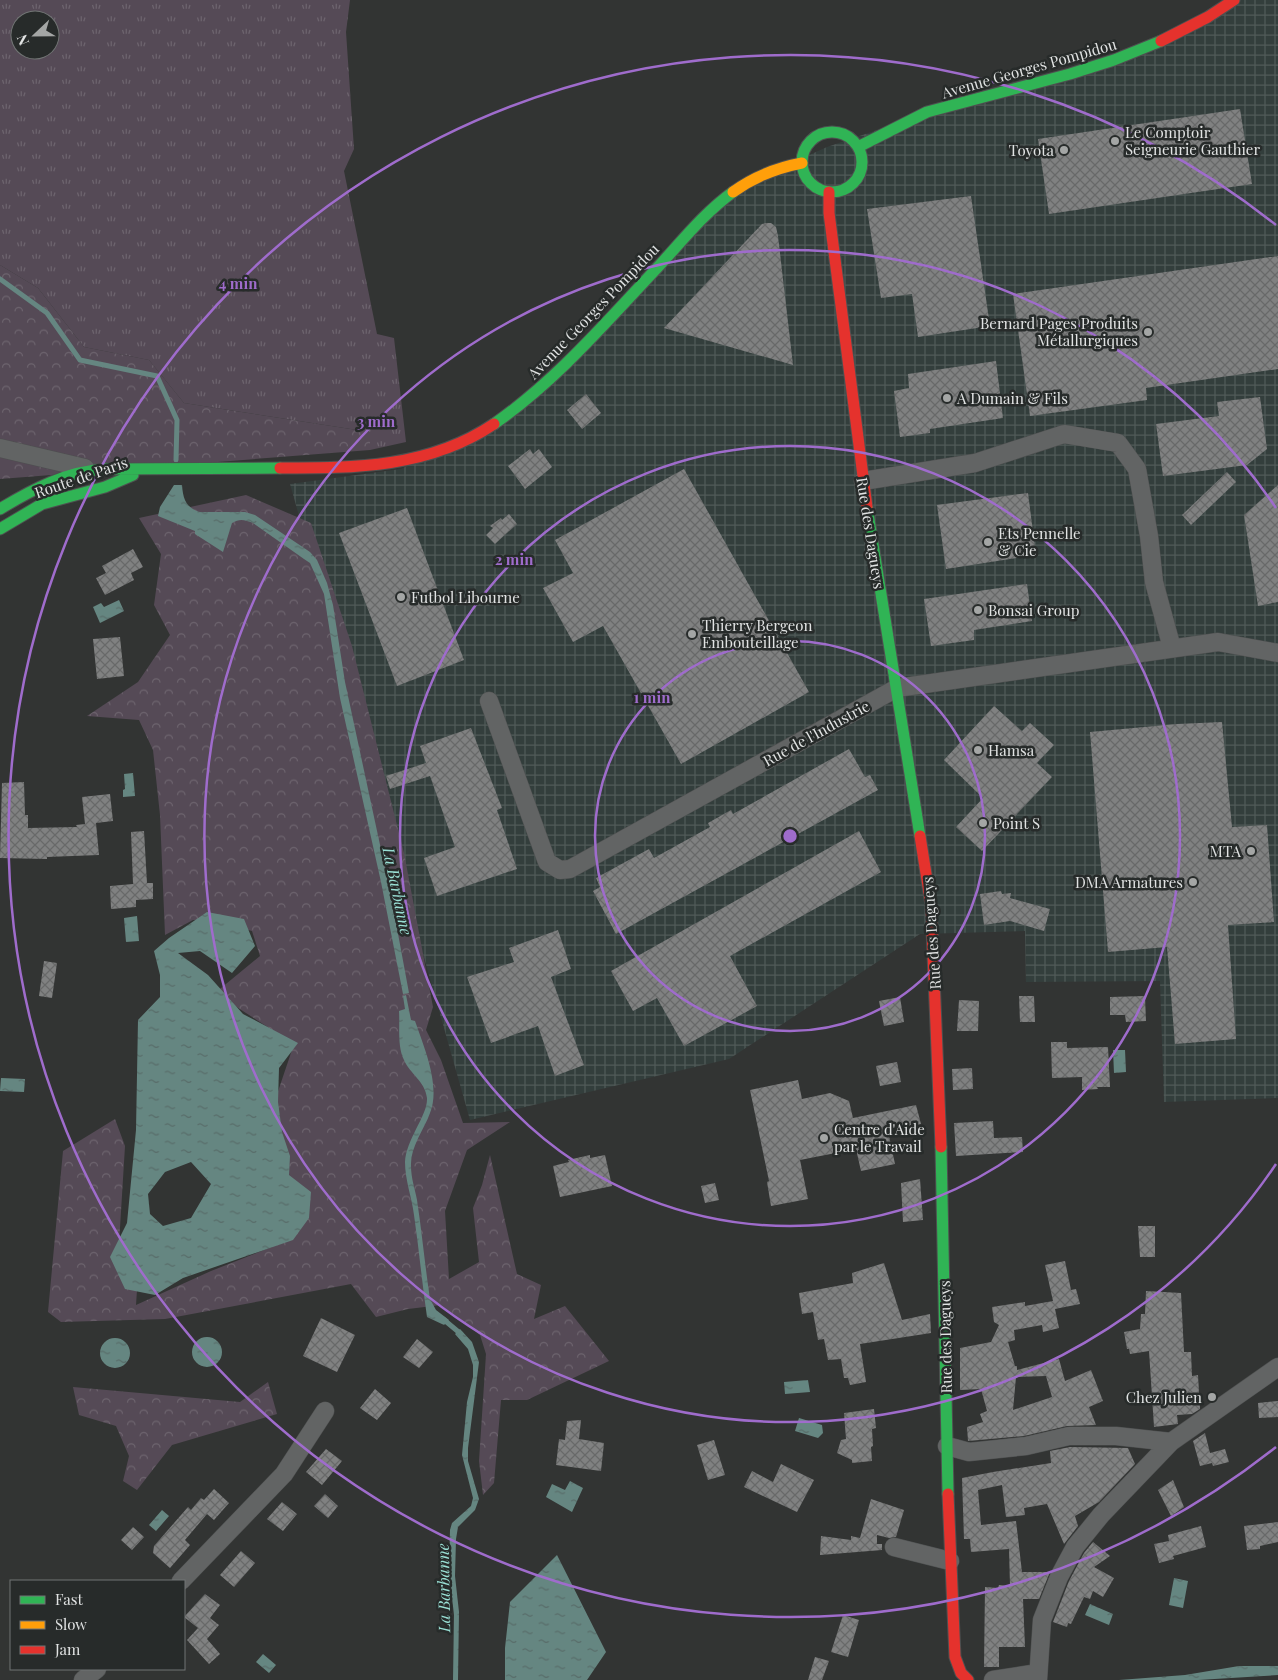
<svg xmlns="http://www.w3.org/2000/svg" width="1278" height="1680" viewBox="0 0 1278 1680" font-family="'Playfair Display',serif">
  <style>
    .industrial { fill: url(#industrial-grid) }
    .grass { fill: url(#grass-tufts); fill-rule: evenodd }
    .forest { fill: url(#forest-crowns) }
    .water { fill: url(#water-ripples); fill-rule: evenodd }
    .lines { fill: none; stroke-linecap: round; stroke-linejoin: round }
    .stream { stroke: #658681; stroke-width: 5 }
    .building { fill: url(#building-cross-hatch); fill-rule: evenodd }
    .street-casing { stroke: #4e5050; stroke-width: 19 }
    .fast-casing { stroke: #4e5050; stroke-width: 13 }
    .slow-casing { stroke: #4e5050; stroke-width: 13 }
    .jam-casing { stroke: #4e5050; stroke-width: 13 }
    .street { stroke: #626464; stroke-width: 18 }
    .fast { stroke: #30b455; stroke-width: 11 }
    .slow { stroke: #ff9f0a; stroke-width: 11 }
    .jam { stroke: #e5322d; stroke-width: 11 }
    .ring { fill: none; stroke: #9f6ccc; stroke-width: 2.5 }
    .poi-dot { fill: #a4a6a5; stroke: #272b2a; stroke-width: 2 }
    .labels { text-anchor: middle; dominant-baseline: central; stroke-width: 5; stroke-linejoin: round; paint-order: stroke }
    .street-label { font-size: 15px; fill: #e1e3e3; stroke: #272b2a }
    .poi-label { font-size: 15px; fill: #e1e3e3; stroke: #272b2a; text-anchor: start }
    .water-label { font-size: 16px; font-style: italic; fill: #99dfd4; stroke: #272b2a }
    .centre { fill: #9f6ccc; stroke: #272b2a; stroke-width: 2.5 }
    .ring-label { font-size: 15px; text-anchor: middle; font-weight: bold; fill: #9f6ccc; stroke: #272b2a; stroke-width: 5; stroke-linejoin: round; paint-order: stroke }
  </style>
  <defs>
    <pattern id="industrial-grid" width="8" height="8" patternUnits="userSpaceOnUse" patternTransform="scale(1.25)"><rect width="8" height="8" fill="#333e3c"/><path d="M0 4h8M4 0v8" fill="none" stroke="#505a58"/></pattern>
    <pattern id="grass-tufts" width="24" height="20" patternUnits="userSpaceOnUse" patternTransform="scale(1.25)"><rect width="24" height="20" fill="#554a56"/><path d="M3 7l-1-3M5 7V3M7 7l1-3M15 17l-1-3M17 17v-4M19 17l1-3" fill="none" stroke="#6d646e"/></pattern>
    <pattern id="forest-crowns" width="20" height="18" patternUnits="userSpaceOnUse" patternTransform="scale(1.25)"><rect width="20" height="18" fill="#554a56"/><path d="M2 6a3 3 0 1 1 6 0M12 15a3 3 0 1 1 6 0" fill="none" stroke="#6d646e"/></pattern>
    <pattern id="water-ripples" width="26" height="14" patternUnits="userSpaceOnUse" patternTransform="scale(1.25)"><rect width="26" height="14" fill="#658681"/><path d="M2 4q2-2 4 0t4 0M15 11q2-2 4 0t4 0" fill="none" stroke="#586c69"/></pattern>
    <pattern id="building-cross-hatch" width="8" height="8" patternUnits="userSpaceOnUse" patternTransform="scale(1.25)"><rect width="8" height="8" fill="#808181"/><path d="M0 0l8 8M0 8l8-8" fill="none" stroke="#686969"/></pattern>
  </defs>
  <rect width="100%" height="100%" fill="#323433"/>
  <path class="industrial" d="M1234,0H1278V1098L1164,1102L1160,981L1026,982L1025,931L920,934L729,1059L470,1120L290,484L401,469L517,410L740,186L827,147L974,97L1158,44Z"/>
  <path class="grass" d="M0,0H350L346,32L354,149L344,171L377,334L394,338L406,442L370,450V432L184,403L149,360L84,347L38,288L0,265ZM20,20H50V50H20Z"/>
  <path class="forest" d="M0,265L38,288L84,347L149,360L184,403L370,432V450L0,479Z
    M246,495L311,523L352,646L404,853L433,1007L426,1030L441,1060L463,1123L510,1122L467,1150L445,1211L449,1279L479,1262L473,1208L482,1185L490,1155L517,1274L541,1285L534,1319L565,1306L609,1361L527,1400H501L494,1483L483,1495L479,1461L486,1354L480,1335L441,1305L408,1309L376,1317L351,1284L165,1319L61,1322L48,1312L63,1151L115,1119L125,1146L119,1244L139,1259L136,1305L211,1271L269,1248L266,1127L294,1044L215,993L260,956L252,931L218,922L193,920L165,935L160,815L153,750L139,720L87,716L138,682L170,635L154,605L161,554L139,518Z
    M268,1382L277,1414L172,1445L137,1490L123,1481L129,1456L116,1426L79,1415L73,1387L240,1402Z"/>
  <path class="water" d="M174,485H182C183,499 186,508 200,512H245L255,515L310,552L317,560L327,583L333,605L345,682L391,896L409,993L403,994L381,882L340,698L324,594L310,563L304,559L253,523C245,520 240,518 232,523L223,552L195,534V531L158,516L160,507Z
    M119,600L124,611L100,623L93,607L101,603L104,607Z
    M133,773L135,796L123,797V790L125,789L124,774Z
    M207,912L244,919L255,946L232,973L200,951L178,953L208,975L243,1014L298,1043L279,1068L278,1102L282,1132L290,1156L289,1175L311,1192L309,1218L293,1240L183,1278L155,1295L125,1289L110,1257L127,1223L136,1130L138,1020L160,997V975L154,951L169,938ZM191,1162L211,1184L191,1218L163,1226L150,1214L148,1194L165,1172Z
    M137,916L139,941L126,942L124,918Z
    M406,995L411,1020L415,1021C424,1047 441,1086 430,1113C424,1130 410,1147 411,1166C411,1178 415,1189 417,1200C422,1233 425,1266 430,1299L436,1310L449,1320L444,1325L427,1317C422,1283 419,1249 414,1215C412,1198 405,1180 405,1162C406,1139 428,1115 427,1098C425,1081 410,1074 404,1060C397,1046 400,1026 399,1011L405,1009L403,996Z
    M1113,1050H1125L1126,1072L1114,1073Z
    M1,1078L25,1079L24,1092L0,1091Z
    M460,1329L472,1342L479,1362L468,1448V1461L479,1499L475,1510L458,1527L456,1539L455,1576L459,1612L458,1680H453L454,1615L449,1571L450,1530L452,1523L471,1506L473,1498L462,1455L467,1402L473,1377V1365L468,1349L455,1334Z
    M192 1352a15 15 0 1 1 30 0a15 15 0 1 1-30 0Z
    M100 1353a15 15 0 1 1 30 0a15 15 0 1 1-30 0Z
    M808,1380L810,1392L785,1394L784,1382Z
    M799,1418L822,1425L823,1433L818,1438L795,1431Z
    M570,1481L583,1488L572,1512L546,1497L552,1484L565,1490Z
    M162,1510L169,1516L156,1531L149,1525Z
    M557,1555L606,1652L587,1680H505V1648L510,1602Z
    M1174,1578L1188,1581L1183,1608L1169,1605Z
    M1090,1604L1113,1614L1109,1625L1085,1615Z
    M263,1654L276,1665L269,1673L256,1662Z
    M1239,1666H1278V1675L1198,1680H1119L1185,1675Z"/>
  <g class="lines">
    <path class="stream" d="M0,279L47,313L80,360L157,376L177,420L176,460
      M443,1319L461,1334"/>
  </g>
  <path class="building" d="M1240,109L1252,184L1049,214L1038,139Z
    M971,196L990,326L918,337L912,294L881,298L867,209Z
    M766,223H771L776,227L778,236L793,365L664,328L762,224Z
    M1278,256V369L1146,388L1147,400L1030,416L1013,294Z
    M996,361L1003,418L930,429V433L900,437L894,391L909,388L908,374Z
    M586,394L601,413L582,429L567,410Z
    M1260,397L1267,449L1247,465L1163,476L1156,424L1219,416L1217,402Z
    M530,449L533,454L539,449L552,467L525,489L508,466Z
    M684,469L809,692L681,764L603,626L573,642L543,588L573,573L555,540Z
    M1227,472L1236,482L1191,525L1182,515Z
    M1278,485V602L1258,606L1244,515Z
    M1028,493L1036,555L946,569L937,505Z
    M407,508L464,660L397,686L339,533Z
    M509,514L517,524L495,544L486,535L493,528L490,526L501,518L502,520Z
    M133,549L143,567L131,573L134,580L105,595L96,578L106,573L102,566Z
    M1027,584L1032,621L974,630V640L931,646L924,599Z
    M120,637L124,676L97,679L93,639Z
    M994,706L1022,731L1030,723L1054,745L1037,763L1052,777L982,851L956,827L983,798L944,760Z
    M1222,722L1232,827L1267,825L1274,922L1228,925L1236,1039L1175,1044L1167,947L1108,952L1090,732L1177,724Z
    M471,728L502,808L497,810L517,869L437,896L424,858L455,847L430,776L390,789L386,776L426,763L420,746Z
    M849,749L865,777L870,775L878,790L616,934L593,891L600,887L596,878L649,849L654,858L710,827L708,823L731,810L733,814Z
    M24,782L25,815H28V828L77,827L76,825L85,824L82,797L110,794L113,821L96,823L99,855L47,857V859L0,858L2,783Z
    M144,831L147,883H153V899L136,900V907L111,909L110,886L133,884L131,832Z
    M859,831L881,872L730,956L757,1006L684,1046L657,998L633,1011L611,971Z
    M1001,891L1002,894L1011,893L1010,898L1050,909L1044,931L1010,921L984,925L980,894Z
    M558,930L571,969L551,977L584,1065L555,1076L538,1026L491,1043L467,977L514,962L509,948Z
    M44,961L57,963L52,998L39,996Z
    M1019,996H1034L1035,1022H1020Z
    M1145,996L1146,1021L1126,1022L1125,1015H1110V997Z
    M900,997L904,1022L884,1026L879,1001Z
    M959,1000L979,1001L978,1031H957Z
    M1051,1042H1067V1048L1108,1047L1110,1087H1097L1098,1089L1082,1090V1077L1052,1078Z
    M897,1062L901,1082L880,1086L876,1066Z
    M972,1068L973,1089L953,1090L952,1069Z
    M798,1080L802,1099L830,1093L849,1101L853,1118L916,1105L921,1124L888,1131L895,1164L861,1171L856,1149L800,1160L808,1199L771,1206L767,1182L769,1181L750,1090Z
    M993,1121L994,1138L1022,1137L1023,1152L956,1156L954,1123Z
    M590,1155V1158L605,1155L612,1186L560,1197L553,1166L569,1162L568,1160Z
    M920,1179L923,1220L903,1222L901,1183Z
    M715,1183L719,1200L705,1203L701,1186Z
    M1138,1226H1155V1257H1140Z
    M1065,1261L1071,1290L1076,1289L1080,1304L1055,1309L1059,1328L1043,1332L1042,1325L1014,1330L1015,1340L1008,1342L1015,1366H1017V1370L1059,1359L1065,1381L1091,1370L1103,1401L1089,1407L1096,1425L1067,1426L1024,1436L968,1441L967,1427L983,1422L980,1414L987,1411L981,1389L960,1390V1348L991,1342L999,1325L994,1322L992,1307L1025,1302V1306L1053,1301L1045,1265ZM1046,1376L1052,1397L1013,1410L1016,1377Z
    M884,1263L902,1320L930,1314L931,1333L860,1344L866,1382L850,1385L848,1378H844L841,1359L828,1360L824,1339L818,1340L813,1312L802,1314L799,1293L853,1283L852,1273Z
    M1146,1291L1181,1293L1184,1352H1191L1192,1376L1198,1375L1200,1409L1192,1414L1177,1415L1178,1424L1154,1427L1149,1351L1130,1354L1129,1349H1127L1124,1332L1140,1329L1141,1314H1145Z
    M321,1318L355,1335L337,1372L303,1356Z
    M417,1339L433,1352L419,1368L403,1357Z
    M375,1389L391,1403L377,1420L360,1408Z
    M1278,1401V1417L1259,1418L1258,1403Z
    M874,1409L876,1428L872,1429L873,1446L871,1447L872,1461L852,1463V1460L837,1453L841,1440L846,1439L844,1413Z
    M581,1420L579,1439L604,1443L601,1471L556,1465L559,1439L565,1440L567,1421Z
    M1205,1433L1210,1453L1225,1449L1229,1462L1213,1466L1212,1463L1200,1466L1193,1441Z
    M714,1440L725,1475L708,1480L697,1445Z
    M1070,1447L1128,1448L1135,1464L1099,1502L1075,1516L1078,1526L1064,1544L1047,1504L1024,1508L1025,1515L1006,1517L1002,1485L978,1490L981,1525L1016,1521L1022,1572H1050L1039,1599H1023L1025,1647H999V1667H984L985,1587L998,1588L999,1585L1010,1586L1009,1549L971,1552L970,1539H964L962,1478L993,1472L1051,1463L1050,1451Z
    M326,1449L342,1461L322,1485L306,1472Z
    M781,1464L814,1480L797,1512L744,1487L752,1471L773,1482Z
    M1173,1480L1184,1507L1171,1516L1158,1490Z
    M214,1489L229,1503L214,1520L207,1514L185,1540L190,1545L170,1568L153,1553L154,1546L188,1507L191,1510L201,1498L204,1500Z
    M325,1494L338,1506L328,1518L314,1506Z
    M871,1499L904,1510L896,1537L889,1538L877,1535V1544H882V1550L820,1555L821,1536L851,1540V1536L860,1538Z
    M282,1502L297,1514L283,1531L267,1519Z
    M1278,1522V1542L1260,1546V1549L1247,1550L1244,1526Z
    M1201,1526L1206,1547L1173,1556L1174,1559L1159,1563L1154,1544L1169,1541L1168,1535Z
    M133,1527L144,1537L132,1550L121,1540Z
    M1093,1542L1110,1556L1094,1567L1114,1578L1103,1597L1093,1591L1090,1599L1084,1597L1071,1624L1068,1623L1067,1627L1053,1622L1069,1581L1084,1553Z
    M241,1551L255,1563L234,1587L220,1575Z
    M205,1594L220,1605L210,1618L219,1625L207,1639L220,1654L209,1664L187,1640L198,1628L184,1617Z
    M843,1615L859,1620L848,1657L831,1652Z
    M815,1657L829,1661L822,1680H808Z"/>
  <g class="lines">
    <g class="street-casing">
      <path id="street" d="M0,448L85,468
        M863,481L975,463L1064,434L1118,443L1137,469L1149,536L1154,582L1172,648
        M489,701L547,862L560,870L570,869L897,688L1218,642L1278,653
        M947,1446L969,1452L1026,1446L1069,1436H1116L1171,1442
        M894,1547L950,1561
        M181,1581L284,1474L325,1411
        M83,1680L97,1669
        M993,1680L1038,1673
        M1038,1680L1042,1620L1059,1577L1075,1547L1101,1515L1171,1442L1278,1367"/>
    </g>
    <g class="fast-casing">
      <path id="fast" d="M802 162a30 30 0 1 1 60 0a30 30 0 1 1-60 0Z
        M858,147L927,112L1070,74L1114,60L1161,41
        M494,424C557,380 606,322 658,267C682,241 704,213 733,192
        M867,507L920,836
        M0,509C33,489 67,471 106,469L280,468
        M0,529L42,504L105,487L133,475
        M941,1147L948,1494"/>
    </g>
    <g class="slow-casing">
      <path id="slow" d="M733,192C755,176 776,168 802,163"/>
    </g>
    <g class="jam-casing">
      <path id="jam" d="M1161,41L1208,17L1234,0
        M829,192V213L867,507
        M280,468C355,468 429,468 494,424
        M920,836L931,905L941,1147
        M948,1494L955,1657L961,1673L968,1680"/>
    </g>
    <use href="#street" class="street"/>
    <use href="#fast" class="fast"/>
    <use href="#slow" class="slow"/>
    <use href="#jam" class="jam"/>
  </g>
  <g class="ring">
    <circle cx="790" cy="836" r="195"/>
    <circle cx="790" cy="836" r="390"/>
    <path d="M1276 1164A586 586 0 1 1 1276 508"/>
    <path d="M1276 1447A781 781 0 1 1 1276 225"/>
  </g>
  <g class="poi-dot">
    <circle cx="1115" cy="141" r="5"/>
    <circle cx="1064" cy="150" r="5"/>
    <circle cx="1148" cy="332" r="5"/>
    <circle cx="947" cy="398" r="5"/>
    <circle cx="988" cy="542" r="5"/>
    <circle cx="401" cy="597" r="5"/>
    <circle cx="978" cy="610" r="5"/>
    <circle cx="692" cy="634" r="5"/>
    <circle cx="978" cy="750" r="5"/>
    <circle cx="983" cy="823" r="5"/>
    <circle cx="1251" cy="851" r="5"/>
    <circle cx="1193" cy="882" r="5"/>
    <circle cx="824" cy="1138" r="5"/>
    <circle cx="1212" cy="1397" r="5"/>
  </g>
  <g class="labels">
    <g class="street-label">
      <text transform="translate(1029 68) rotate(-16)">Avenue Georges Pompidou</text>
      <text transform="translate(593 311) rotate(-46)">Avenue Georges Pompidou</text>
      <text transform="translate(81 477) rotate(-19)">Route de Paris</text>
      <text transform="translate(871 533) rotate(81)">Rue des Dagueys</text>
      <text transform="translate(816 733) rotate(-29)">Rue de l'Industrie</text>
      <text transform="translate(931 933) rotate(-94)">Rue des Dagueys</text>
      <text transform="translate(945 1337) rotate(-91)">Rue des Dagueys</text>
    </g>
    <g class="poi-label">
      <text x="1125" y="132">Le Comptoir<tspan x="1125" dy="17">Seigneurie Gauthier</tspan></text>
      <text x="1054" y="150" text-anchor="end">Toyota</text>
      <text x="1138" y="323" text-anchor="end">Bernard Pages Produits<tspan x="1138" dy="17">Métallurgiques</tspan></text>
      <text x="957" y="398">A Dumain &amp; Fils</text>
      <text x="998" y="533">Ets Pennelle<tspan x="998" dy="17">&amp; Cie</tspan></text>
      <text x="411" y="597">Futbol Libourne</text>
      <text x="988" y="610">Bonsai Group</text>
      <text x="702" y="625">Thierry Bergeon<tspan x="702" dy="17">Embouteillage</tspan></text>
      <text x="988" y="750">Hamsa</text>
      <text x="993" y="823">Point S</text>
      <text x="1241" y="851" text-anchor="end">MTA</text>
      <text x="1183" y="882" text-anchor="end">DMA Armatures</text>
      <text x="834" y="1129">Centre d'Aide<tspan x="834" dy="17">par le Travail</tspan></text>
      <text x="1202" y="1397" text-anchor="end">Chez Julien</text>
    </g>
    <g class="water-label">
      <text transform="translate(398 891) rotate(78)">La Barbanne</text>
      <text transform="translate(443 1588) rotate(-91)">La Barbanne</text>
    </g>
  </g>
  <circle cx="790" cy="836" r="8" class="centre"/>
  <g class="ring-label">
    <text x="238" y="289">4 min</text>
    <text x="376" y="427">3 min</text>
    <text x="514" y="565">2 min</text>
    <text x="652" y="703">1 min</text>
  </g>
  <rect x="10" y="1580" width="175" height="90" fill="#272b2a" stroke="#717574"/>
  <rect x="20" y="1596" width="25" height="8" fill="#30b455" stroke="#717574"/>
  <text x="55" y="1605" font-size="15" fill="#e1e3e3">Fast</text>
  <rect x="20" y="1621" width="25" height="8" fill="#ff9f0a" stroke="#717574"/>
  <text x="55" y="1630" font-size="15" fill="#e1e3e3">Slow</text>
  <rect x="20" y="1646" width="25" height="8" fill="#e5322d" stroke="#717574"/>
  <text x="55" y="1655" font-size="15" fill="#e1e3e3">Jam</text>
  <g transform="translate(35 35) rotate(248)"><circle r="24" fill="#272b2a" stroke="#717574"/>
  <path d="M0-4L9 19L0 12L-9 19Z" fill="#a4a6a5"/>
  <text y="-8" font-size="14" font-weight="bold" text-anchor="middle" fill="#e1e3e3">N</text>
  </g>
</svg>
